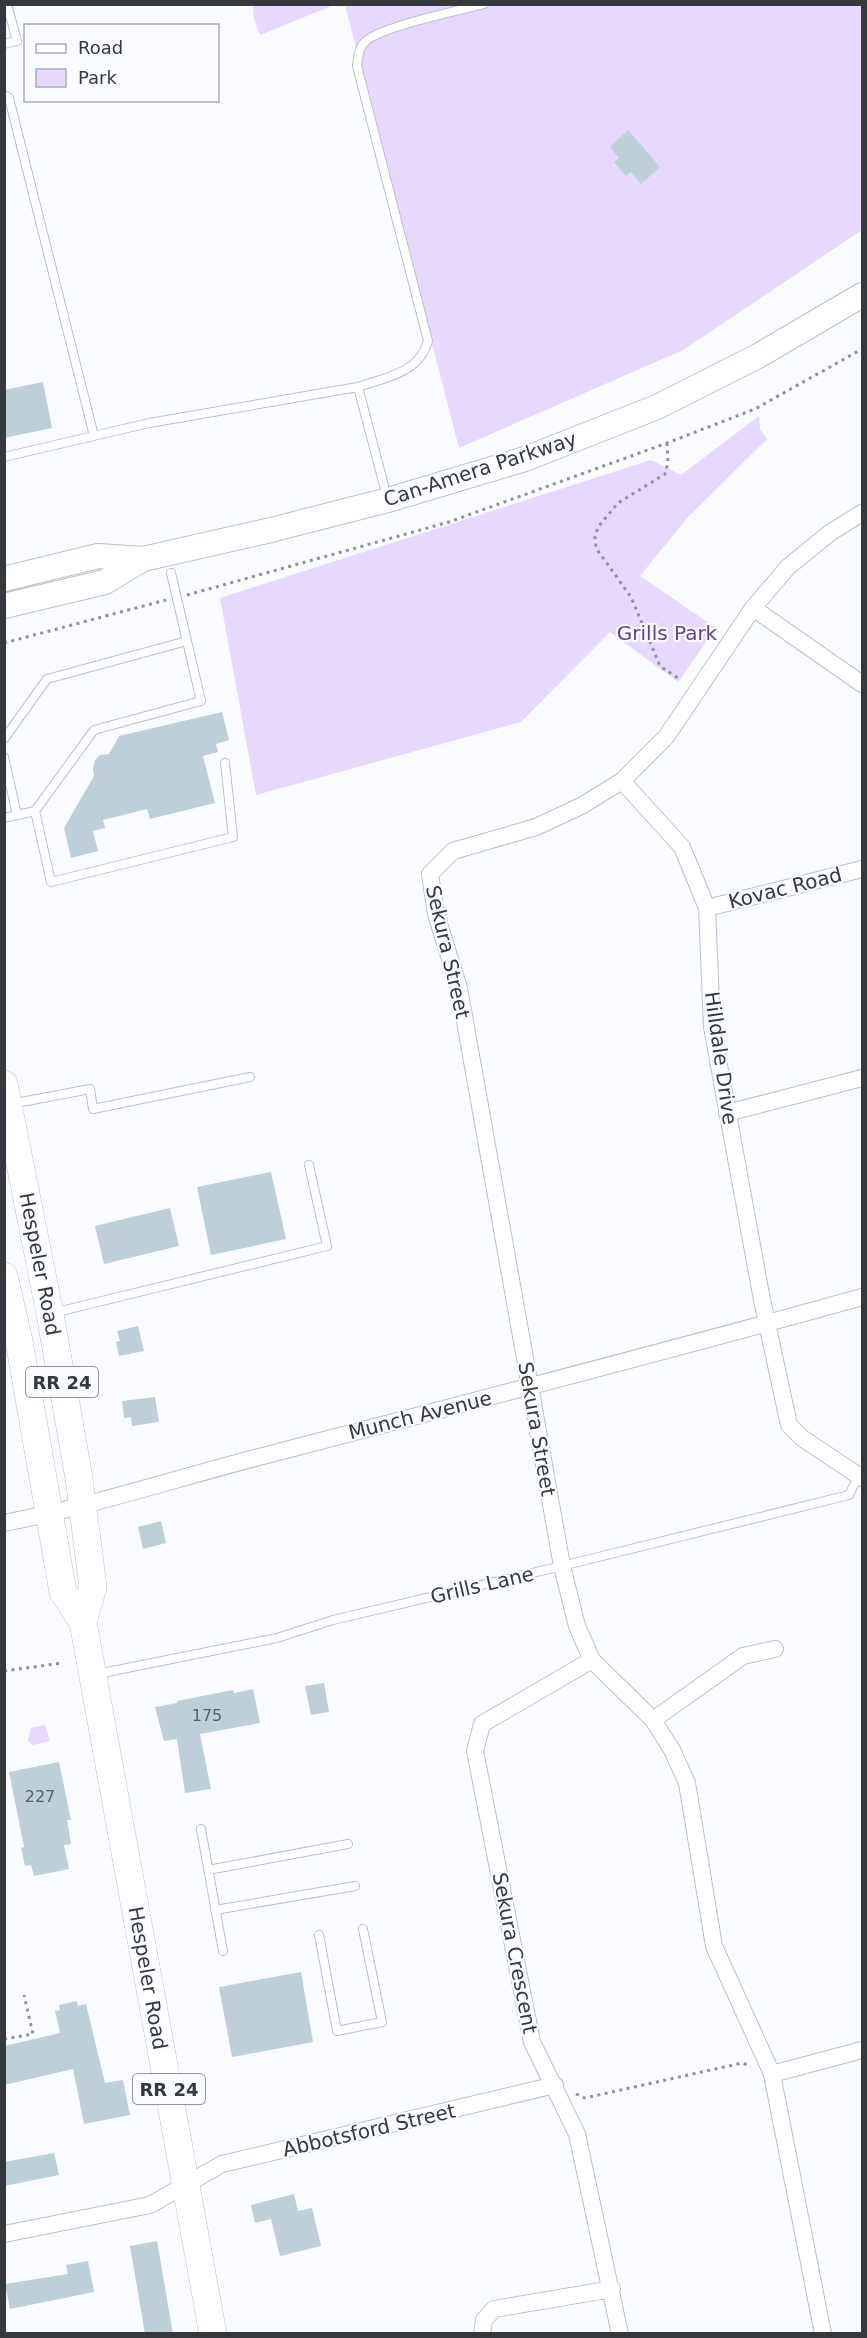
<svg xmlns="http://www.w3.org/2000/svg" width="867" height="2338" viewBox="0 0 867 2338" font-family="'DejaVu Sans',sans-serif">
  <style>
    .green { fill: #e6d8fe }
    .building { fill: #bfcfd7 }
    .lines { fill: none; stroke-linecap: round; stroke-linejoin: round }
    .lane-casing { stroke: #b8c1ce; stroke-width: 10 }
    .street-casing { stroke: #b8c1ce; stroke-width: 18 }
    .secondary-casing { stroke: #b8c1ce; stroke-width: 26 }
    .primary-casing { stroke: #b8c1ce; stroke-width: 28 }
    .path { stroke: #8f9296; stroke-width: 3; stroke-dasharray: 3 4.5; stroke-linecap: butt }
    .lane { stroke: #fff; stroke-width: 8 }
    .street { stroke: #fff; stroke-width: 16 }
    .secondary { stroke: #fff; stroke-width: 24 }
    .primary { stroke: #fff; stroke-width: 27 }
    .labels { text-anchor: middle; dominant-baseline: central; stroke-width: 4.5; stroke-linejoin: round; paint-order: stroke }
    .number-label { font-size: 16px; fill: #585e64 }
    .shield { fill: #f9fbfe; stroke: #707378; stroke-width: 1.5 }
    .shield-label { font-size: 18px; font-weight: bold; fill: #35393e }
    .street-label { font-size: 20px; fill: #35393e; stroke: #f9fbfe }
    .park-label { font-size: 20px; fill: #62418a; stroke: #f9fbfe }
  </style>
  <rect width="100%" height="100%" fill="#f9fbfe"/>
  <path class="green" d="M253,5V4L334,5L260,35L254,19Z
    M345,5H862V230L683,350L459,448Z
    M759,416L760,429L767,439L687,518L640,576L716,628L678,682L610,632L521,722L256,795L220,598L651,460L681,475Z
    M45,1725L50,1741L33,1745L28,1741L31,1728Z"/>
  <path class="building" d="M628,130L660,167L641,184L631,172L626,176L614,162L619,158L610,147Z
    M43,382L52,428L4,438V390Z
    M222,712L229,740L216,744L218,752L203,756L215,803L150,819L147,809L103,820L105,828L93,831L98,851L71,858L64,828L94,776L93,769L95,760L100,755L109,754L119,736Z
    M271,1172L286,1239L211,1255L197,1187Z
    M170,1208L179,1246L104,1264L95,1226Z
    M138,1326L144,1351L119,1356L116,1342L120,1341L117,1331Z
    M155,1397L159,1422L132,1426L131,1417L124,1418L122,1401Z
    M161,1521L166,1543L143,1549L138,1527Z
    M324,1683L329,1712L311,1715L305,1686Z
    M253,1689L260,1723L200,1734L211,1789L185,1793L177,1739L164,1741L155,1707L177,1703V1701L233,1690L234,1693Z
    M59,1762L71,1820H67L71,1844L64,1845L69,1869L34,1876L31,1865L25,1866L21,1848L24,1847L9,1772Z
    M301,1972L313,2042L232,2057L219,1987Z
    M77,2001L78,2006L86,2004L105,2083L123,2080L130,2115L84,2124L73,2069L4,2085V2046L60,2033L55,2011L60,2010L59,2005Z
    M54,2153L59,2175L4,2186V2162Z
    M294,2194L298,2211L312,2208L321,2246L280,2256L271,2219L255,2223L251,2205Z
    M157,2241L173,2334H145L130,2246Z
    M88,2261L94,2292L10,2309L5,2284L68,2274L66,2265Z"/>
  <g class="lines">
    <g class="lane-casing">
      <path id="lane" d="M4,44L17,41L7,4
        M4,95L9,98L94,436
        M4,457L149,423L358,387
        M387,497L358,387C387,377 419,373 428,341L357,66C358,57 359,47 366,41C383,26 458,11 484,4
        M171,573L201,701L94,730L35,811L51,882L233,837L225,763
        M4,739L47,679L187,641
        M4,757L17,815
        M4,818L35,811
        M11,1104L90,1089L93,1109L250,1077
        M53,1313L327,1246L309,1165
        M97,1674L277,1638L333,1620L562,1566L849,1495L859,1475
        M201,1829L223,1951
        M208,1870L348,1844
        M215,1910L355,1886
        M319,1935L337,2031L382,2022L363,1929"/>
    </g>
    <g class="street-casing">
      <path id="street" d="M753,608L862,684
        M622,781L682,847L707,908L712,1027L762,1300L789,1425L802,1438L862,1478
        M707,908L862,869
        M727,1113L862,1078
        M4,1523C93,1506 180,1477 267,1455C466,1403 665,1352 862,1297
        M592,1660L482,1724L475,1751L532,2042L577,2134L620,2334
        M653,1720L743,1656L775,1649
        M772,2074L862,2050
        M4,2234L150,2205L222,2164L555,2085
        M482,2334L484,2320L494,2309L612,2289
        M823,2334L772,2074L714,1946L687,1783L672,1750L653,1720L592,1660L577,1626L562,1566L459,988L436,914L430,874L453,851L536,827L581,806L622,781L666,737L753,608L788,567L831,532L862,513"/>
    </g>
    <g class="secondary-casing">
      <path id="secondary" d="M4,579L98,556L143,559L271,530L388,500L525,459L657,407L758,356L862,295
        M4,606L105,582L143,559"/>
    </g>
    <g class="primary-casing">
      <path id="primary" d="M4,1084L50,1314L79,1478L93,1587L83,1622
        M4,1276L19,1341L63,1592L83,1622L213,2334"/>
    </g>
    <path class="path" d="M667,443L668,462L665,474L618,503L598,527L595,537L596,548L631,597L660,666L681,680
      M187,595L449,522L667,443L755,409L862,349
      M4,643L166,600
      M4,1671L62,1663
      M4,2039L33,2034L24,1995
      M576,2094L585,2098L742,2063L751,2066"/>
    <use href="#lane" class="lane"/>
    <use href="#street" class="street"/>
    <use href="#secondary" class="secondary"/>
    <use href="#primary" class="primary"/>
  </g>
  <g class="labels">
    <g class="number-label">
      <text x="207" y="1715">175</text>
      <text x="40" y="1796">227</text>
    </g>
    <g class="shield">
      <rect x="26" y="1367" width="72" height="30" rx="4.5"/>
      <rect x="133" y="2074" width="72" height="30" rx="4.5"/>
    </g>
    <g class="shield-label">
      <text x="62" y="1382">RR 24</text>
      <text x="169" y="2089">RR 24</text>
    </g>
    <g class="street-label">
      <text transform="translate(480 469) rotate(-18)">Can-Amera Parkway</text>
      <text transform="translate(785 888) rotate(-14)">Kovac Road</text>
      <text transform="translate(448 952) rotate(77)">Sekura Street</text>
      <text transform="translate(721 1058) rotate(82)">Hilldale Drive</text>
      <text transform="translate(40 1264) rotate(79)">Hespeler Road</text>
      <text transform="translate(420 1415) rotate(-14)">Munch Avenue</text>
      <text transform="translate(537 1429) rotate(80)">Sekura Street</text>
      <text transform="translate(482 1585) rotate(-13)">Grills Lane</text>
      <text transform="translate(515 1953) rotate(79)">Sekura Crescent</text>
      <text transform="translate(148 1978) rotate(80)">Hespeler Road</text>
      <text transform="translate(369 2130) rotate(-13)">Abbotsford Street</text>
    </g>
    <g class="park-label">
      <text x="667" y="633">Grills Park</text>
    </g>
  </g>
  <rect width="867" height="2338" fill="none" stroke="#35393e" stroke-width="12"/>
  <rect x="24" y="24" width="195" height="78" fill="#f9fbfe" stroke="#abadb1" stroke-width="1.5"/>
  <rect x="36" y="44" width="30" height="9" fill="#ffffff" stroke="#abadb1" stroke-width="1.5"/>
  <text x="78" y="54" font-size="18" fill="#35393e">Road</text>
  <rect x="36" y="69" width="30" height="18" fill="#e6d8fe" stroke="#abadb1" stroke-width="1.5"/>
  <text x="78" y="84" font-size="18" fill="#35393e">Park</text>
</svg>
